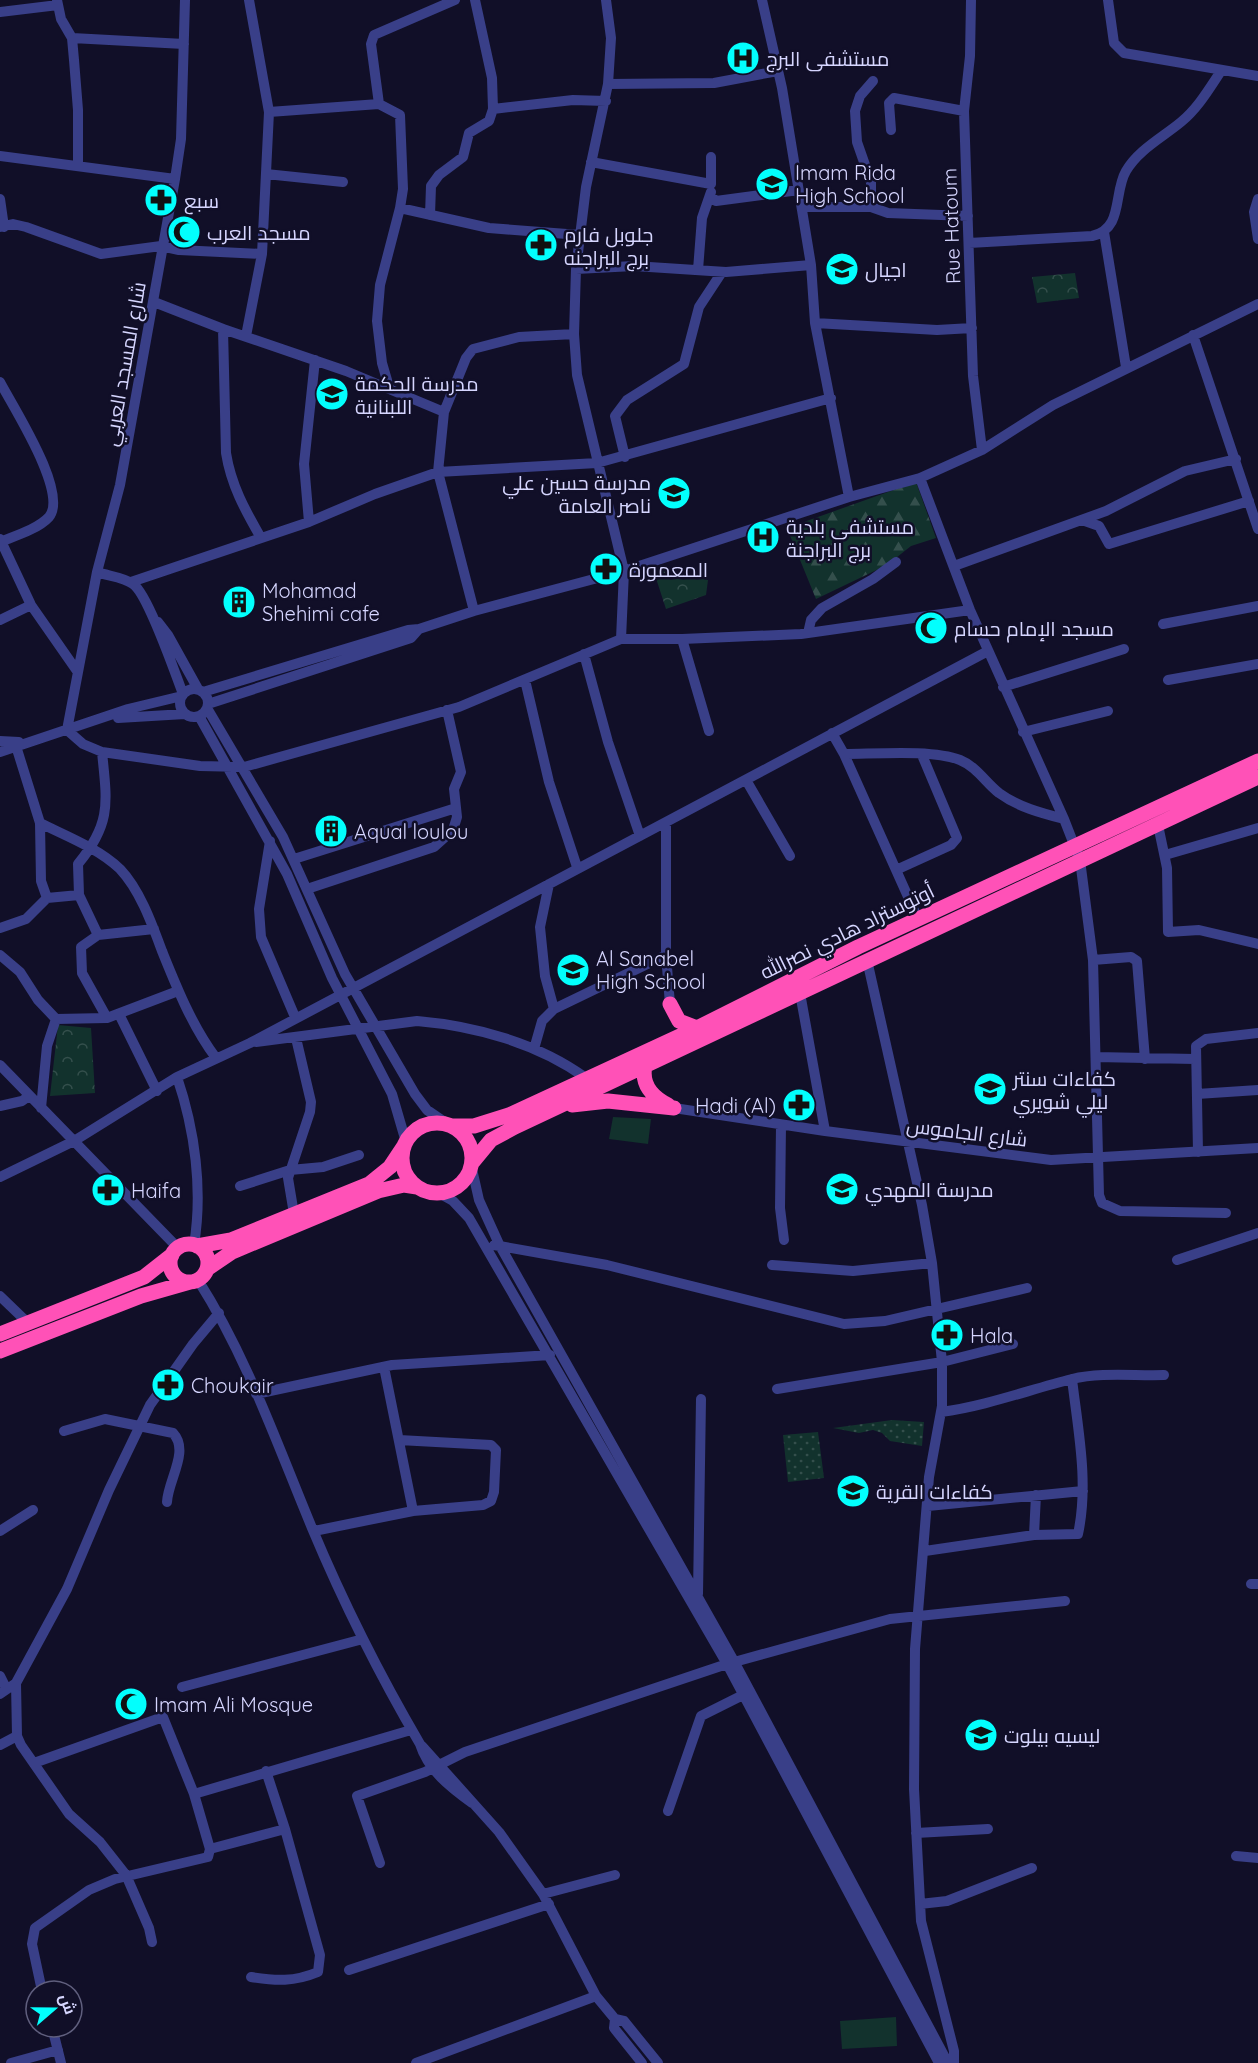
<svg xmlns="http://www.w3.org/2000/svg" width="1258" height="2063" viewBox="0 0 1258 2063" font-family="Quicksand,Cairo,sans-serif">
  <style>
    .grass { fill: url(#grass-dots) }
    .forest { fill: url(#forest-firs) }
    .park { fill: url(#park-crowns) }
    .pitch { fill: #12322d }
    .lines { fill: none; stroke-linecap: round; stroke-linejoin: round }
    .minor { stroke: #393f88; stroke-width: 10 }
    .highway { stroke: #ff51b7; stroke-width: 15 }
    .labels { text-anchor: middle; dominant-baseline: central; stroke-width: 5; stroke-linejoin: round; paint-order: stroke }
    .poi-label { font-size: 20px; fill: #d6d6ff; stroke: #110f28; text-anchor: start }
    .street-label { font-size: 20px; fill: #d6d6ff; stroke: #110f28 }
  </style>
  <defs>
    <pattern id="grass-dots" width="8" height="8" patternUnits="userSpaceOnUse" patternTransform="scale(1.5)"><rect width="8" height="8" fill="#12322d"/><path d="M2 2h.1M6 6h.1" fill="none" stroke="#344f4c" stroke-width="1.8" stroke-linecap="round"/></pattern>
    <pattern id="forest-firs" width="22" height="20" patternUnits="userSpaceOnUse" patternTransform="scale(1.5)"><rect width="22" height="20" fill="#12322d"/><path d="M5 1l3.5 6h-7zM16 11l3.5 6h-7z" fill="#344f4c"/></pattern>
    <pattern id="park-crowns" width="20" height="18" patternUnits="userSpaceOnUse" patternTransform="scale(1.5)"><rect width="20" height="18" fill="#12322d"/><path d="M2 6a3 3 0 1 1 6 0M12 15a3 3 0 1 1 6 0" fill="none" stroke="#344f4c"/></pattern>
  </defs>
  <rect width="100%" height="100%" fill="#110f28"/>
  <path class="grass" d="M892,1420L924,1422L922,1446L890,1441L882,1433L873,1430L859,1433L833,1428Z
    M818,1432L824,1478L788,1482L783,1435Z"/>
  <path class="forest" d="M916,482L936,538L911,546L887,565L816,599L787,528Z"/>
  <path class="park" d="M1075,273L1079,298L1037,303L1032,277Z
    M653,569L708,580L706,595L666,609Z
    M58,1025L91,1028L95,1093L50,1096Z"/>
  <path class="pitch" d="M613,1117L651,1119L648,1144L609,1139Z
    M896,2017L897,2046L842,2049L840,2021Z"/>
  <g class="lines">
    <path class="minor" d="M57,0L61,19L72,38L74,60L78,110V166
      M185,0L181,139L175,179L120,485L97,572L67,730L83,744L102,752L200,766L244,767L459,707L621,639H682L801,634L970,610
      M475,0L492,78L493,109L573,100L606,101
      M606,0L611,38L608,84L586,187L576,269L574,334L577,375L624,571L621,639
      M762,0L782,88L811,265L815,323L849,497
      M971,0L970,56L964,111L973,376L982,450
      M1108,0L1114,43L1124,53L1258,76
      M0,12L58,5
      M72,38L184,44
      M608,84L714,83L778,71
      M379,104L371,44L374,35L455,0
      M269,112L379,104L400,115L403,189L400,208L380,285L377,321L382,363L389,387
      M891,130L889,103L894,98L964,111
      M0,156L175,179
      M591,162L711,184V157
      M266,174L343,182
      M711,197L716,201L799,190
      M0,199L4,227
      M1258,199L1254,212L1258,239
      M802,207H871L888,213L968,216
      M871,207V182L857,142L855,111L860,96L873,81
      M400,208L489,228L580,235
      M430,215L431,186L439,175L463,157L469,133L489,121L493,109
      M0,227L13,224L26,227L101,254L161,246L179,250L262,254
      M1104,232L1126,367
      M969,243L1092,236C1124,229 1113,193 1126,171C1138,150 1163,137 1181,122C1198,108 1209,89 1221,71
      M576,269L634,266L726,272L811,265
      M698,270L702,218L711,192
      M154,302L223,329L346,371L444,412
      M815,323L937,330L972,328
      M223,329L226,453C231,485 245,510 261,538
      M1193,335L1258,529
      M246,336L262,254L269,112L249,0
      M0,382C13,407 69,493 49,517C38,529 15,536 0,542
      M625,457L615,416L627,400L684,364L699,307L722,272
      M920,478L970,610L1064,819L1080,860L1093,960L1099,1195L1102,1203L1120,1211L1226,1213
      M1082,520L1099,526L1109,544L1249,501
      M309,522L304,464L315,360
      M0,539L31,605L77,671
      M954,566L1106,511L1185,471L1236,459
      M97,572C108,576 124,577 133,584C148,594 175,673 183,694
      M131,582L309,522L375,494L438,472L597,463L831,398
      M474,611L438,472L444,412L466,358L473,349L519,337L574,334
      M0,620L31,605
      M158,622L168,635L198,689
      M1163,624L1258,606
      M808,633L811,620L822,608L873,579L896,562
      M682,639L709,731
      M584,654L608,742L640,836
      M525,680L549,782L577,867
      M1168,680L1258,664
      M1003,687L1124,649
      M180 703a14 14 0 1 1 28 0a14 14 0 1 1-28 0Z
      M203,692L408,630L419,629L474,611L624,571L849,497L920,478L982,450L1053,405L1258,304
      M208,704L411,638L419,629
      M207,708L283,837L345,974L415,1094L427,1110L446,1123
      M199,716L287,874L332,978L392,1094L406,1142
      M118,718L185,714
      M1023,732L1108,711
      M832,733L844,754C874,754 933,749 960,760C977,767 985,782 999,793C1018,807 1041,813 1064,819
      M0,741L19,742
      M16,746L40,823L41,881L47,898
      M0,752L128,709L182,696
      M844,754L918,919
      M746,780L790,856
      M40,823C66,836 98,848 120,869C140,890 152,924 162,951C177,988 192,1026 216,1058
      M666,824V955L670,1004
      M1158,825L1167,868L1168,932L1199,930L1258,944
      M270,841L259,909L261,937L295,1017
      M1165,855L1258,828
      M294,859L456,808
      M896,870L951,845L957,838L922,755
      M549,884L540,927L545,976L554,1009
      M307,889L434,847L453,830L457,817L454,789L461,772L447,710
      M79,895L78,864C112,823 107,802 102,752
      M0,928L26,919L47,898L79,895L98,935L81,947L82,973L107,1018
      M98,935L154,929
      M0,955L20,972L38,1000L56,1019L107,1018L178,991
      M867,960L922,1205L932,1263L942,1362V1406L929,1477L915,1649L914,1789L921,1921L954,2051V2063
      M1093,960L1131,957L1137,961L1145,1059
      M800,993L825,1131
      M119,1014L157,1091
      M256,1042L417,1021C475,1026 538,1043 586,1078
      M534,1049L542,1021L554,1009L666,955
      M1096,1057L1195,1059
      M0,1065L178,1248
      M177,1077C195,1130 203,1190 194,1245
      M1197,1094L1258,1090
      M0,1106L22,1101L29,1096
      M41,1108L47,1046L56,1019
      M674,1108L825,1131L1051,1160L1258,1148
      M781,1125L780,1208L784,1240
      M1198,1152L1196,1046L1206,1039L1258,1033
      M472,1169L479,1200L499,1244L735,1663L948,2063
      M0,1177L74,1141L177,1077L250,1043L988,651
      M240,1186L290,1170L323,1167L359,1155
      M437,1192L453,1201L469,1218L727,1664L939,2063
      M294,1214L288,1178L310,1112L311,1102L296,1038
      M494,1245L607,1265L844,1324L885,1321L1027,1288
      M1177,1260L1258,1233
      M772,1265L853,1271L932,1263
      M198,1280C247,1357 277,1444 312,1528C343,1602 379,1674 420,1744C428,1770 450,1787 472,1803
      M0,1296L28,1323
      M384,1367L413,1511
      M777,1389L942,1362L1013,1344
      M256,1394L392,1365L550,1355
      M941,1412C986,1406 1028,1390 1072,1379C1101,1372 1134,1376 1164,1375
      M64,1431L105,1419L173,1433C190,1451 168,1480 167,1502
      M928,1506L1083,1491
      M0,1531L33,1510
      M314,1531L413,1511L483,1505L491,1501L494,1492L496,1450L491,1445L399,1440
      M1034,1535L1036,1495
      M925,1551L1034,1535L1078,1534C1089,1483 1078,1430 1072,1379
      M1251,1584H1258
      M698,1594L701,1399
      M0,1676L6,1688
      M16,1683L17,1736L21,1745L69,1814L100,1842L126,1875L149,1928L152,1942
      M182,1687L363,1639
      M0,1694L16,1683L67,1589L109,1490L150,1405L193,1344L219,1313
      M0,1745L17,1736
      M422,1746L499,1832L543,1894L596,1996L615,2019L624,2021L658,2063
      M34,1763L163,1717L194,1794
      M668,1811L701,1716L743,1695
      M916,1833L988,1829
      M210,1849L285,1829
      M1236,1856L1258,1858
      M380,1863L357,1796L425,1772L465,1752L727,1664L890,1619L1065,1601
      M543,1894L615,1875
      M920,1904L947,1901L1032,1868
      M349,1970L549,1904
      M251,1977C276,1981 294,1982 318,1972L320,1955L285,1829L266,1771
      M42,1991L32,1944L35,1928L89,1890L115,1879L208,1857L210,1849L194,1794L411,1730
      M615,2019L614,2028L642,2063
      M52,2027L61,2063
      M11,2063L58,2050
      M416,2063L596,1996"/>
    <path class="highway" d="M670,1004L679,1021L697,1028
      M645,1066C641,1084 652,1097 668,1105
      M572,1105L608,1101L674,1108
      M402 1158a35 35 0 1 1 70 0a35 35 0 1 1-70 0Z
      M452,1126H474L509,1115L697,1028L858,947L1258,761
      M472,1163L491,1140L515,1127L1258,777
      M170 1263a19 19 0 1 1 38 0a19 19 0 1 1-38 0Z
      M197,1246L231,1240L369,1184L390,1167L404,1146
      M207,1269L232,1252L378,1191L404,1185L417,1187
      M0,1334L144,1277L172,1255
      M0,1351L141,1296L190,1282"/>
  </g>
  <defs>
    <g id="hospital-disc" transform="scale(1.725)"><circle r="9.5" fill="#02fffd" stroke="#110f28"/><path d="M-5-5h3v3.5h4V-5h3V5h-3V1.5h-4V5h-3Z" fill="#111"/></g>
    <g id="school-disc" transform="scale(1.725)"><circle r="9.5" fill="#02fffd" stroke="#110f28"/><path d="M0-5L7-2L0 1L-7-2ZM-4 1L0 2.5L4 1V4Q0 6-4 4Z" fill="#111"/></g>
    <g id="pharmacy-disc" transform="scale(1.725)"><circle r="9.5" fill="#02fffd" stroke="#110f28"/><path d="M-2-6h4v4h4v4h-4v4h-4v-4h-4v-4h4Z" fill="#111"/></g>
    <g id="mosque-disc" transform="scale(1.725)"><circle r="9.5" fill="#02fffd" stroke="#110f28"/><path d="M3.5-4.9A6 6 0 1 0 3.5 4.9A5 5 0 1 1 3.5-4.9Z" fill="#111"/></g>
    <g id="building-disc" transform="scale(1.725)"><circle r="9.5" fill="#02fffd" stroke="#110f28"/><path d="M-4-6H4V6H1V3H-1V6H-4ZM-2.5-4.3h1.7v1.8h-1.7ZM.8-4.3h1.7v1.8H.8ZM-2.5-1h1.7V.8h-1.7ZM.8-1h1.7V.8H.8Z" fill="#111"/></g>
  </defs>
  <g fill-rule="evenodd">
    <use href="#hospital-disc" x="743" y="58"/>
    <use href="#school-disc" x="772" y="184"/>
    <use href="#pharmacy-disc" x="161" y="200"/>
    <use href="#mosque-disc" x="184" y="232"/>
    <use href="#pharmacy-disc" x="541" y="245"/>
    <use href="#school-disc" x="842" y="269"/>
    <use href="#school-disc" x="332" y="394"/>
    <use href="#school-disc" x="674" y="493"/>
    <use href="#hospital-disc" x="763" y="537"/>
    <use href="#pharmacy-disc" x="606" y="569"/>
    <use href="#building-disc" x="239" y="602"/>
    <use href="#mosque-disc" x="931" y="628"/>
    <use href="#building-disc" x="331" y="831"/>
    <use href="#school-disc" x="573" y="970"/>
    <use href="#school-disc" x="990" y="1089"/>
    <use href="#pharmacy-disc" x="799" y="1105"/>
    <use href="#school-disc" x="842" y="1189"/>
    <use href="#pharmacy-disc" x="108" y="1190"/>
    <use href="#pharmacy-disc" x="947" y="1335"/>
    <use href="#pharmacy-disc" x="168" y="1385"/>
    <use href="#school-disc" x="853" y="1491"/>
    <use href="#mosque-disc" x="131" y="1704"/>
    <use href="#school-disc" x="981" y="1735"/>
  </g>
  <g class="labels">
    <g class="poi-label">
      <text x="766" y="58">مستشفى البرج</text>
      <text x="795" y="172">Imam Rida<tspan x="795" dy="23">High School</tspan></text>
      <text x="184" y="200">سبع</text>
      <text x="207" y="232">مسجد العرب</text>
      <text x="564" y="234">جلوبل فارم<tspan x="564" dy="23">برج البراجنه</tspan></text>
      <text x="865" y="269">اجيال</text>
      <text x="355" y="383">مدرسة الحكمة<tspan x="355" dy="23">اللبنانية</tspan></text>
      <text x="651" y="482" text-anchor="end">مدرسة حسين علي<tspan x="651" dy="23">ناصر العامة</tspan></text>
      <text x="786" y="526">مستشفی بلدیة<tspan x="786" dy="23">برج البراجنة</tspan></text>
      <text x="629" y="569">المعمورة</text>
      <text x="262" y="590">Mohamad<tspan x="262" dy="23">Shehimi cafe</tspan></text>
      <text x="954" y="628">مسجد الإمام حسام</text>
      <text x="354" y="831">Aqual loulou</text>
      <text x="596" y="958">Al Sanabel<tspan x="596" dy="23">High School</tspan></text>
      <text x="1013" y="1078">كفاءات سنتر<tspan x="1013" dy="23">ليلي شويري</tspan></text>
      <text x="776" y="1105" text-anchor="end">Hadi (Al)</text>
      <text x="865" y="1189">مدرسة المهدي</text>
      <text x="131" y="1190">Haifa</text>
      <text x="970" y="1335">Hala</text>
      <text x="191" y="1385">Choukair</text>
      <text x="876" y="1491">كفاءات القرية</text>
      <text x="154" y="1704">Imam Ali Mosque</text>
      <text x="1004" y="1735">ليسيه بيلوت</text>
    </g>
    <g class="street-label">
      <text transform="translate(951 226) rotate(-92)">Rue Hatoum</text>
      <text transform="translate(124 364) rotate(-80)">شارع المسجد العربي</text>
      <text transform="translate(847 931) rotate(-26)">أوتوستراد هادي نصرالله</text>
      <text transform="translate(967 1132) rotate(7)">شارع الجاموس</text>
    </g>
  </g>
  <g transform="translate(54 2009) rotate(70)"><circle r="28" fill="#110f28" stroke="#605f7e" stroke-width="1.5"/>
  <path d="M0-4.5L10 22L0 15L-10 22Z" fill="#02fffd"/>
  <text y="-9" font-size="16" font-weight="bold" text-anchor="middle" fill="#d6d6ff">ش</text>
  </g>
</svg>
